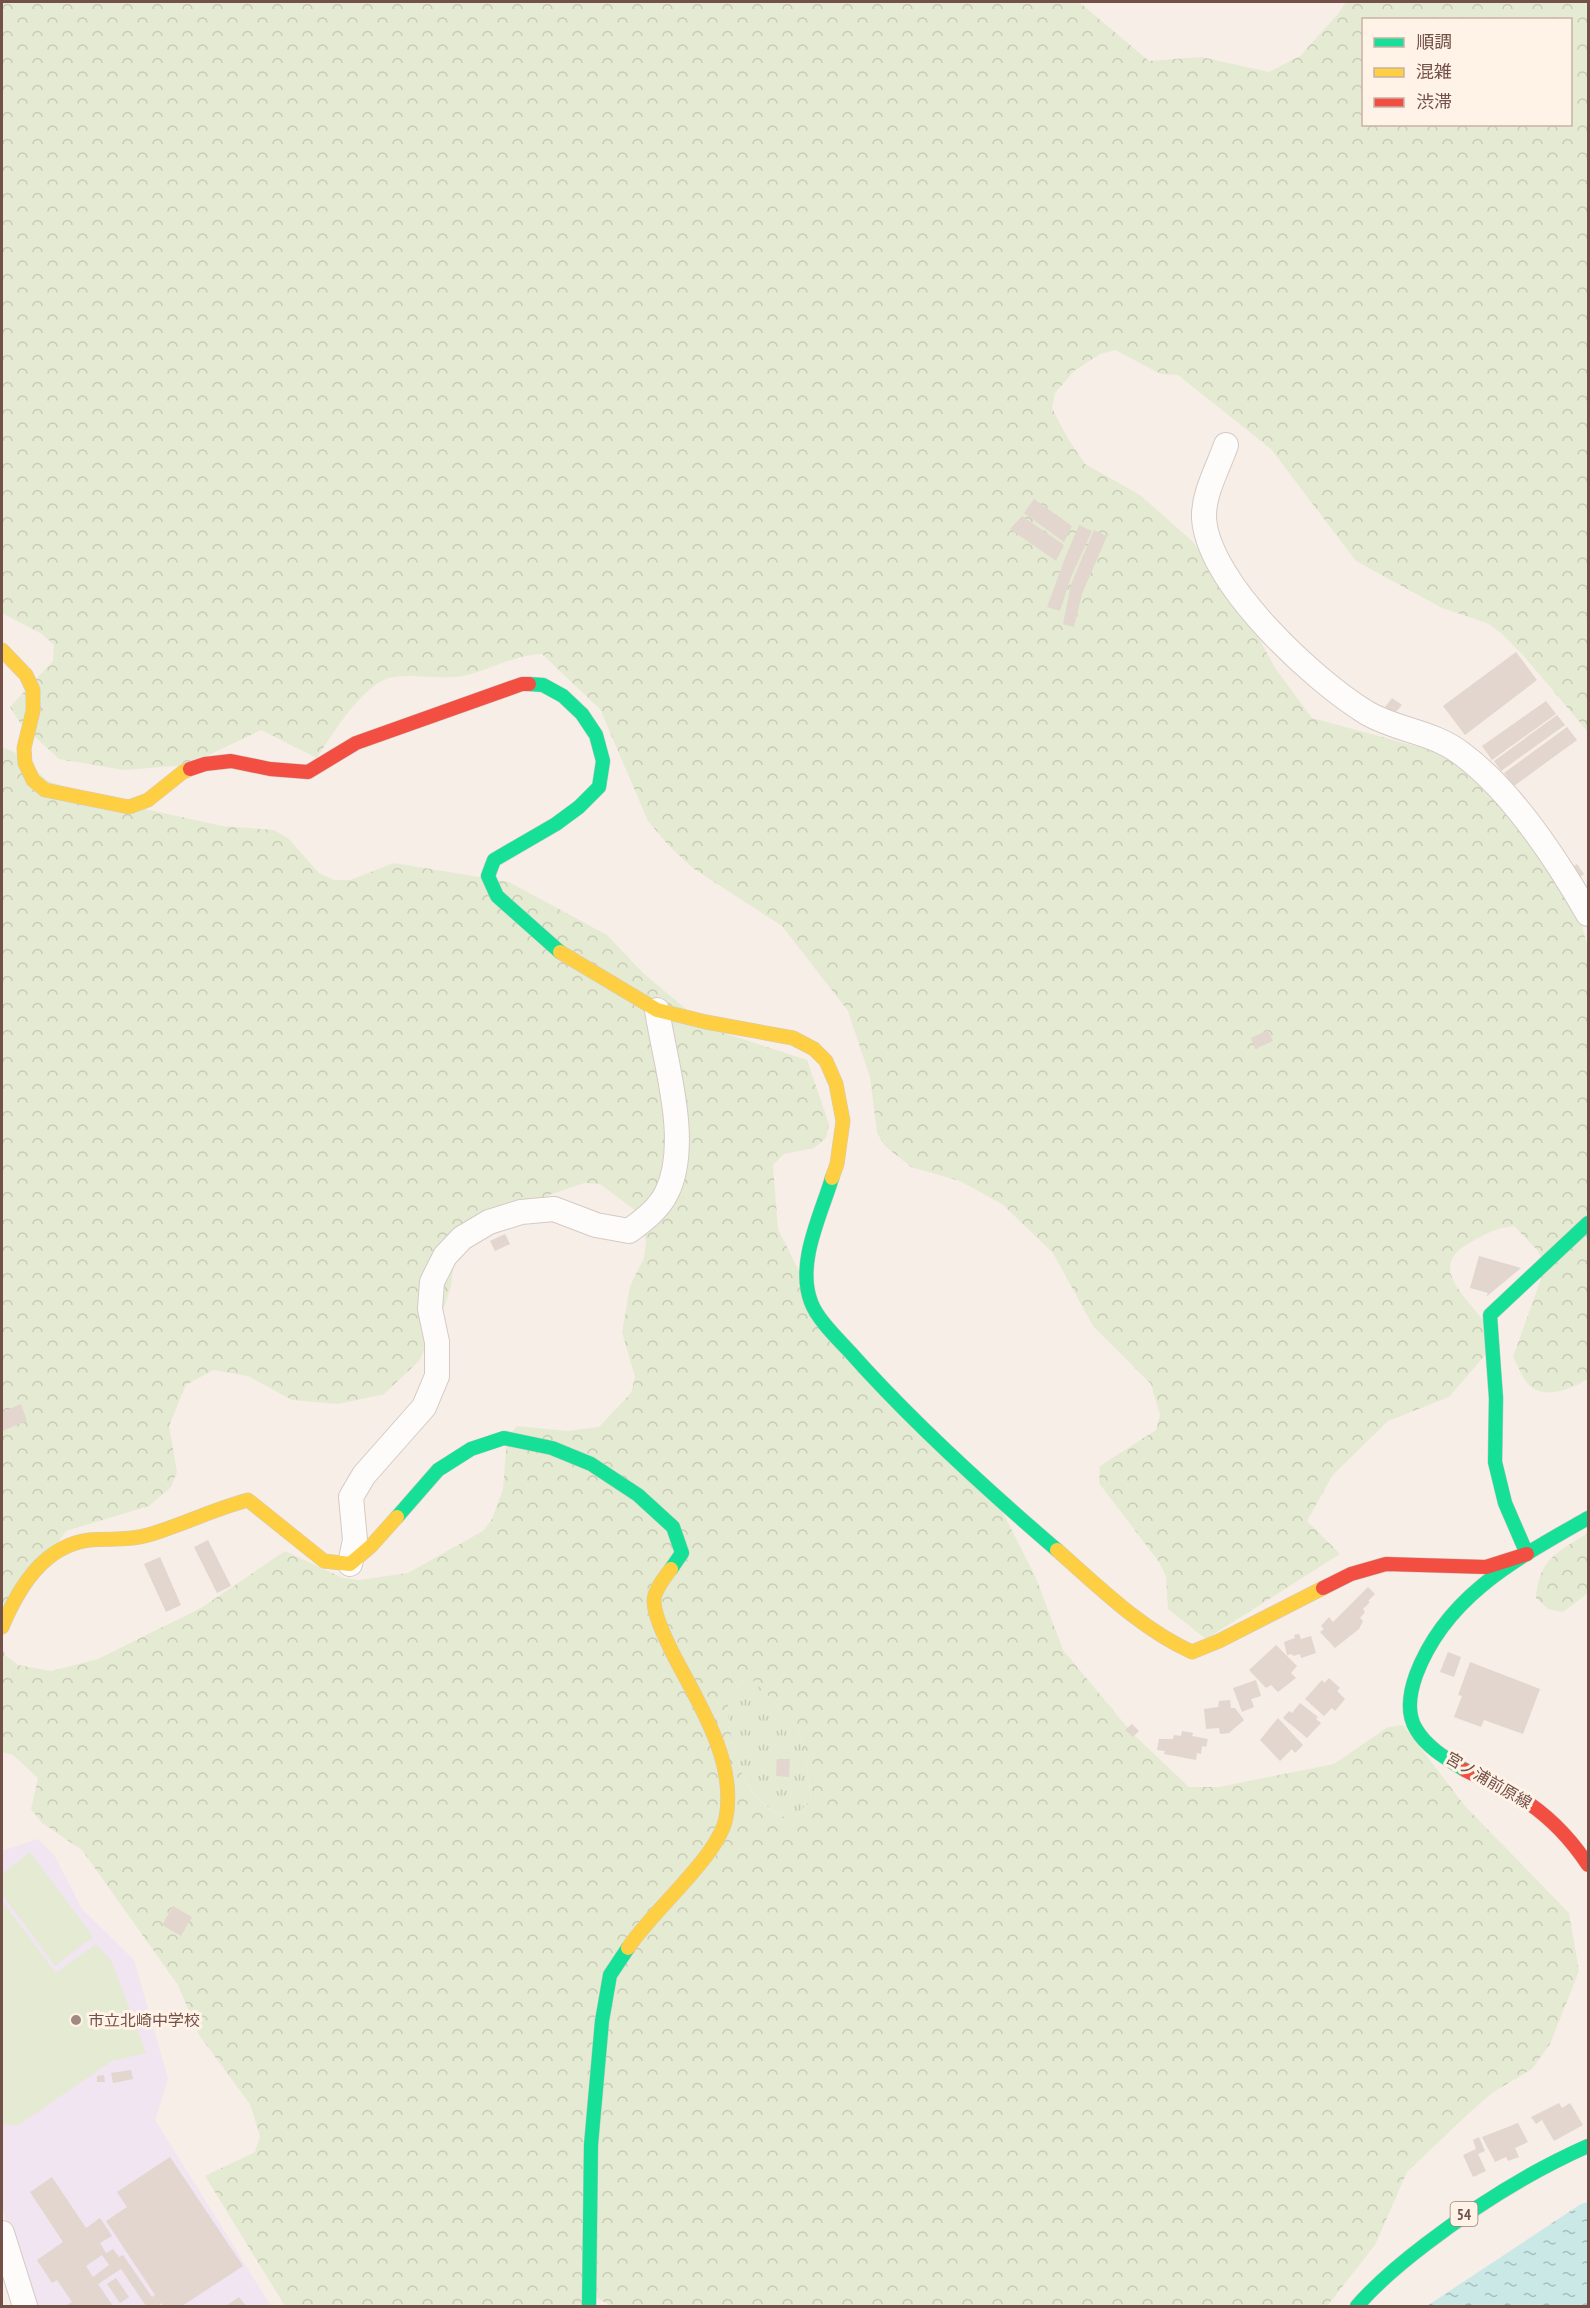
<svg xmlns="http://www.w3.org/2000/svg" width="1590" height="2308" viewBox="0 0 1590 2308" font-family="'PT Sans Narrow','Noto Sans JP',sans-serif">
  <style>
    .education { fill: #f0e5f0 }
    .grass { fill: url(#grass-tufts) }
    .forest { fill: url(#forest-crowns); fill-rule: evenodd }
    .pitch { fill: #e5ebd2 }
    .water { fill: url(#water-ripples) }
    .building { fill: #e2d6cf; fill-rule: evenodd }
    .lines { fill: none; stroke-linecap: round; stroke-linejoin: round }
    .street-casing { stroke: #d4cac5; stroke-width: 26 }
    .fast-casing { stroke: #d4c9c4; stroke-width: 15 }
    .slow-casing { stroke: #d4c9c4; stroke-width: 15 }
    .jam-casing { stroke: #d4c9c4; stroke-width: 15 }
    .street { stroke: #fefcfb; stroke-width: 24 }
    .fast { stroke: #16e098; stroke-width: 14 }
    .slow { stroke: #ffcf43; stroke-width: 14 }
    .jam { stroke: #f24e42; stroke-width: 14 }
    .poi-dot { fill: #a18880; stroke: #fff2e7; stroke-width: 2 }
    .labels { text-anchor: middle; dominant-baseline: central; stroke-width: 6; stroke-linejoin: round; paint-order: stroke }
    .shield { fill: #fff2e7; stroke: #9d8178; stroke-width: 1.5 }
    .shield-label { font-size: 15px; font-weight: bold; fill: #735148 }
    .street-label { font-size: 16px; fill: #735148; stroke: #fff2e7 }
    .poi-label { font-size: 16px; fill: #735148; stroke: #fff2e7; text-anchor: start }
  </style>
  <defs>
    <pattern id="grass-tufts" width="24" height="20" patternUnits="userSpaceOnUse" patternTransform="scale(1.5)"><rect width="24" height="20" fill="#e5ebd2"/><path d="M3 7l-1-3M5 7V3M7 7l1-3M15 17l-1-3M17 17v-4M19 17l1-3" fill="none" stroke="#c8cbb6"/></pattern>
    <pattern id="forest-crowns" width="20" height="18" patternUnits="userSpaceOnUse" patternTransform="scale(1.5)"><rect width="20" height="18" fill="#e5ebd2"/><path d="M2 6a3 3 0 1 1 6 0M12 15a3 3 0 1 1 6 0" fill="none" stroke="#c8cbb6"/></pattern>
    <pattern id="water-ripples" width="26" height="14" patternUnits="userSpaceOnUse" patternTransform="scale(1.5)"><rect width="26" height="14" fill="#c9e8e6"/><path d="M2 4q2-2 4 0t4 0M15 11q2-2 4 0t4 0" fill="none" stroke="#a8bebc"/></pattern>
  </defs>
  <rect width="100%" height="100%" fill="#f6eee7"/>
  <path class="education" d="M38,1839L54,1855L82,1909L134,1960L168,2079L155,2120L271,2306H35L2,2208V1851Z"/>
  <path class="grass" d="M748,1679L755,1682L794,1723L804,1746L811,1799L796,1816L789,1819C749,1802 739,1774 731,1734C729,1725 726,1711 729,1702C731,1695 737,1688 741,1682Z"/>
  <path class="forest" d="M2,2H1079L1149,61L1201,57L1269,72L1300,56L1338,14L1346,2H1588V732L1523,655L1501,633L1487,623L1442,608L1356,561L1271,449L1178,375L1161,374L1115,350L1100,354L1074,371L1055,393L1052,408L1067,437L1085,464L1140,495L1192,541L1234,593L1275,668L1312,718L1445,754L1534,831L1572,886L1588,949V1379C1572,1388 1547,1400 1530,1386C1523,1380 1518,1365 1513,1357L1546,1265L1537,1250L1514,1226C1496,1228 1487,1233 1471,1242C1419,1270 1478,1302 1490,1333C1491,1337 1492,1343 1492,1347L1449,1397L1388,1421L1332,1476L1307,1521L1340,1554L1206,1639L1168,1609L1166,1576L1159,1562L1099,1483L1100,1466L1156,1430L1160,1415L1151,1384L1093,1326L1053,1253L1002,1204L960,1181L911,1167L885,1146L877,1133L870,1077L848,1011L782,926L694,869L669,846L648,821L600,709L542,654C513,655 491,670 463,676C441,680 416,674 394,677C365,680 332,735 317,758L261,730L188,765L124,770L59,759L20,723L10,707L53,661L54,645L42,634L2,613ZM1364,20H1570V124H1364Z
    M2,747L14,752L48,781L109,801L222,826L274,830L288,838L319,873L334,880H350L394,863L509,882L607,935L644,974L709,1028L807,1060L829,1124L826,1138L814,1148L784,1154L773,1165L778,1229L826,1325L998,1503L1036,1578L1063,1650L1133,1734L1189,1787H1219L1334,1764L1388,1727L1403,1725L1465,1806L1569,1913L1579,1971L1550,2044L1532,2069L1492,2093L1468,2114L1407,2172L1375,2245L1327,2306H612L588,2294V2306H285L205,2176L255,2152L260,2136L250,2104L199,2035L178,1985L82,1850L42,1823L31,1809L38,1778L13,1755L2,1752V1646L5,1655L18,1665L51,1671L98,1659L201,1608L285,1551L343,1578L359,1580L408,1573L483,1531L492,1519L503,1489L507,1438L517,1426L567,1431L599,1427L631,1393L635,1377L622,1332L630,1286L644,1258L646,1241L636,1211L600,1184L584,1183L464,1224L456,1243L451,1286L441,1317L419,1361L384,1394L338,1404L292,1400L248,1376L213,1370L186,1385L169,1426L177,1472L171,1487L149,1506L66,1531L2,1619ZM748,1679L755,1682L794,1723L804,1746L811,1799L796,1816L789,1819C749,1803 739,1774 731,1734C729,1725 726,1711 729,1702C731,1695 737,1688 741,1682Z
    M1588,1533V1593L1563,1612L1548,1609L1536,1598C1539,1559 1557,1552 1588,1533Z"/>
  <path class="pitch" d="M30,1852L93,1937L55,1966L2,1894V1874Z
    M2,1901L56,1973L96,1944L112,1962L146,2053L112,2061L17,2126L2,2124Z"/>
  <path class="water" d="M1588,2202V2306H1427L1581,2204Z"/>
  <path class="building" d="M1034,499L1072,526L1064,542L1024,513Z
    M1022,516L1064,545L1056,561L1010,529Z
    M1079,525L1092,531L1071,577L1060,611L1047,607L1065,558Z
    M1094,530L1107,536L1082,594L1074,627L1063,624L1071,584Z
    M1516,652L1537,680L1465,735L1443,706Z
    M1392,698L1402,705L1388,721L1379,715Z
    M1546,701L1556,714L1492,760L1482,746Z
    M1557,715L1565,725L1501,771L1494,761Z
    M1567,727L1577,740L1514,786L1504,773Z
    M1577,864L1584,874L1570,886L1562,875Z
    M1268,1030L1273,1041L1255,1049L1251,1038Z
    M505,1234L510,1244L495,1251L490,1241Z
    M1479,1256L1521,1268L1486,1297L1488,1293L1470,1288Z
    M21,1404L27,1421L2,1431V1412Z
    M208,1540L231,1586L217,1593L194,1547Z
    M160,1557L181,1605L166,1612L144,1564Z
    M1368,1587L1375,1594L1368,1601L1370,1602L1363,1609L1365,1612L1360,1618L1363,1621L1359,1629L1335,1648L1320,1632L1324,1629L1321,1626L1329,1617L1333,1622Z
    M1299,1634L1301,1639L1311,1636L1316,1653L1301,1658L1300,1654L1293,1656L1292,1654L1287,1655L1284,1642L1295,1638L1294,1635Z
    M1276,1645L1297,1666L1291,1673L1296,1678L1278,1692L1271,1685L1266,1688L1249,1670Z
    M1448,1652L1461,1657L1454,1677L1440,1672Z
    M1470,1662L1540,1689L1523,1734L1484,1720L1481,1727L1454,1717L1462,1696L1458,1695Z
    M1329,1678L1340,1688L1337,1691L1345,1699L1335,1711L1332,1708L1324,1716L1305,1699L1322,1680L1324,1683Z
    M1256,1680L1261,1696L1251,1699L1254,1707L1242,1712L1233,1688Z
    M1230,1700L1231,1708H1235L1244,1720L1229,1733L1220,1734L1219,1728L1206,1729L1204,1709L1218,1707L1219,1701Z
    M1300,1703L1318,1717L1316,1719L1321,1723L1307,1738L1283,1718L1289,1711L1292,1713Z
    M1278,1718L1303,1745L1295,1753L1292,1749L1280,1761L1260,1740Z
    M1132,1724L1139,1731L1133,1737L1125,1730Z
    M1182,1731L1193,1733L1192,1736L1208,1739L1206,1747L1202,1746L1201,1754L1197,1753L1196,1760L1164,1754L1165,1751L1157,1750L1159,1739H1173L1174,1735L1181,1736Z
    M777,1759H790L789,1777L776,1776Z
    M173,1906L192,1917L181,1936L162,1925Z
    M131,2070L133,2079L113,2083L111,2073Z
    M104,2075L105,2082H97V2076Z
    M1559,2103L1562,2108L1570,2103L1583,2125L1554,2141L1542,2120L1536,2124L1531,2117Z
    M1518,2123L1528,2142L1515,2148L1519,2157L1508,2161L1506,2157L1495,2162L1482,2137Z
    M1479,2137L1485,2151L1478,2154L1486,2171L1473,2177L1463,2155L1476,2149L1473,2140Z
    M170,2157L243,2266L182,2306H163L161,2303L158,2306H146L121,2269L98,2284L113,2306H65L72,2302L57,2280L52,2283L37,2260L63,2242L30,2192L52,2177L86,2228L100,2218L112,2236L100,2243L106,2253L113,2249L119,2257L123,2255L152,2297L155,2295L106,2221L127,2207L117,2192ZM102,2255L109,2265L93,2277L86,2266Z
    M116,2278L129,2297L120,2303L107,2284Z
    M239,2297L246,2306H226Z"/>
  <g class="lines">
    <g class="street-casing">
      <path id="street" d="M1226,445C1218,468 1203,494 1204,518C1208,583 1314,681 1367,713C1398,731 1432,731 1462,754C1513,792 1557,860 1588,914
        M350,1564L355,1540L351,1497L364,1475L424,1407L437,1376V1342L430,1309L432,1282L445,1256L462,1238L489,1222L521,1212L554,1209L596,1225L629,1231C644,1220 659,1209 667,1192C691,1142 665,1063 657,1010
        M2,2233L25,2306"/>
    </g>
    <g class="fast-casing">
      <path id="fast" d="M529,684L543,685L563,696L582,714L596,735L603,761L599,787L579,807L556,824L494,860L488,876L497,896L560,952
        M832,1178C821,1215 796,1263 811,1302C817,1319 838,1339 850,1352C912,1422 986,1489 1057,1550
        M397,1517L438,1470L471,1449L504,1438L552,1448L591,1464L638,1495L673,1527L682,1553L671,1569
        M1527,1554L1505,1503L1495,1462L1496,1398L1490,1315L1588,1223
        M1465,1770C1447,1759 1426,1747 1416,1729C1406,1713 1410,1692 1416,1675C1446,1595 1518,1558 1588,1518
        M589,2306L591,2145L602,2021L610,1975L628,1948
        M1357,2306C1378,2282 1401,2263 1426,2244C1477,2205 1529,2172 1588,2146"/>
    </g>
    <g class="slow-casing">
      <path id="slow" d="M2,650L26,675L33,690V711L24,748L25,763L33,780L45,790L129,807L148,800L183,772L190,769
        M560,952L657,1010L706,1022L793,1038L814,1049L826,1061L836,1084L843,1121L837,1164L832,1178
        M1057,1550C1099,1587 1141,1629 1192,1652L1219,1641L1323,1588
        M2,1627C18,1589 43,1546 89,1540C109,1538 129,1541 148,1535C182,1525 214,1509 248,1500L324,1561L350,1564L371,1546L397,1517
        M628,1948C652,1911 718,1857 726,1818C737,1760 697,1701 672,1652C666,1639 654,1616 654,1601C654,1590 665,1577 671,1569"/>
    </g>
    <g class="jam-casing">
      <path id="jam" d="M190,769L205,764L231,761L270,769L308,772L356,743L522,684H529
        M1323,1588L1351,1574L1386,1564L1486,1567L1527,1554
        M1465,1770C1478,1777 1493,1783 1507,1790C1541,1808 1567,1833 1588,1865"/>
    </g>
    <use href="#street" class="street"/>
    <use href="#fast" class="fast"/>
    <use href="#slow" class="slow"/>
    <use href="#jam" class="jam"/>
  </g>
  <circle class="poi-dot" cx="76" cy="2020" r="6"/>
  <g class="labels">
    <rect class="shield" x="1450.5" y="2202" width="27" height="24" rx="4.5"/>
    <g class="shield-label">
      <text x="1464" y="2214">54</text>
    </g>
    <g class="street-label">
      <text transform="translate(1489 1780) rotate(30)">宮ノ浦前原線</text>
    </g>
    <g class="poi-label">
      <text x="88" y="2020">市立北崎中学校</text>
    </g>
  </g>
  <rect width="1590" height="2308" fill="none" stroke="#735148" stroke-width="6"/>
  <rect x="1362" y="18" width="210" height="108" fill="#fff2e7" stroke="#c7b2a7" stroke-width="1.5"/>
  <rect x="1374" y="38" width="30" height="9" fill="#16e098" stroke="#c7b2a7" stroke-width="1.5"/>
  <text x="1416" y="48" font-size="18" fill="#735148">順調</text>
  <rect x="1374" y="68" width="30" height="9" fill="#ffcf43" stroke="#c7b2a7" stroke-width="1.5"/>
  <text x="1416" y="78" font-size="18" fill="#735148">混雑</text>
  <rect x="1374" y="98" width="30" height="9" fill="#f24e42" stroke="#c7b2a7" stroke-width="1.5"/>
  <text x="1416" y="108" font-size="18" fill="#735148">渋滞</text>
</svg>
